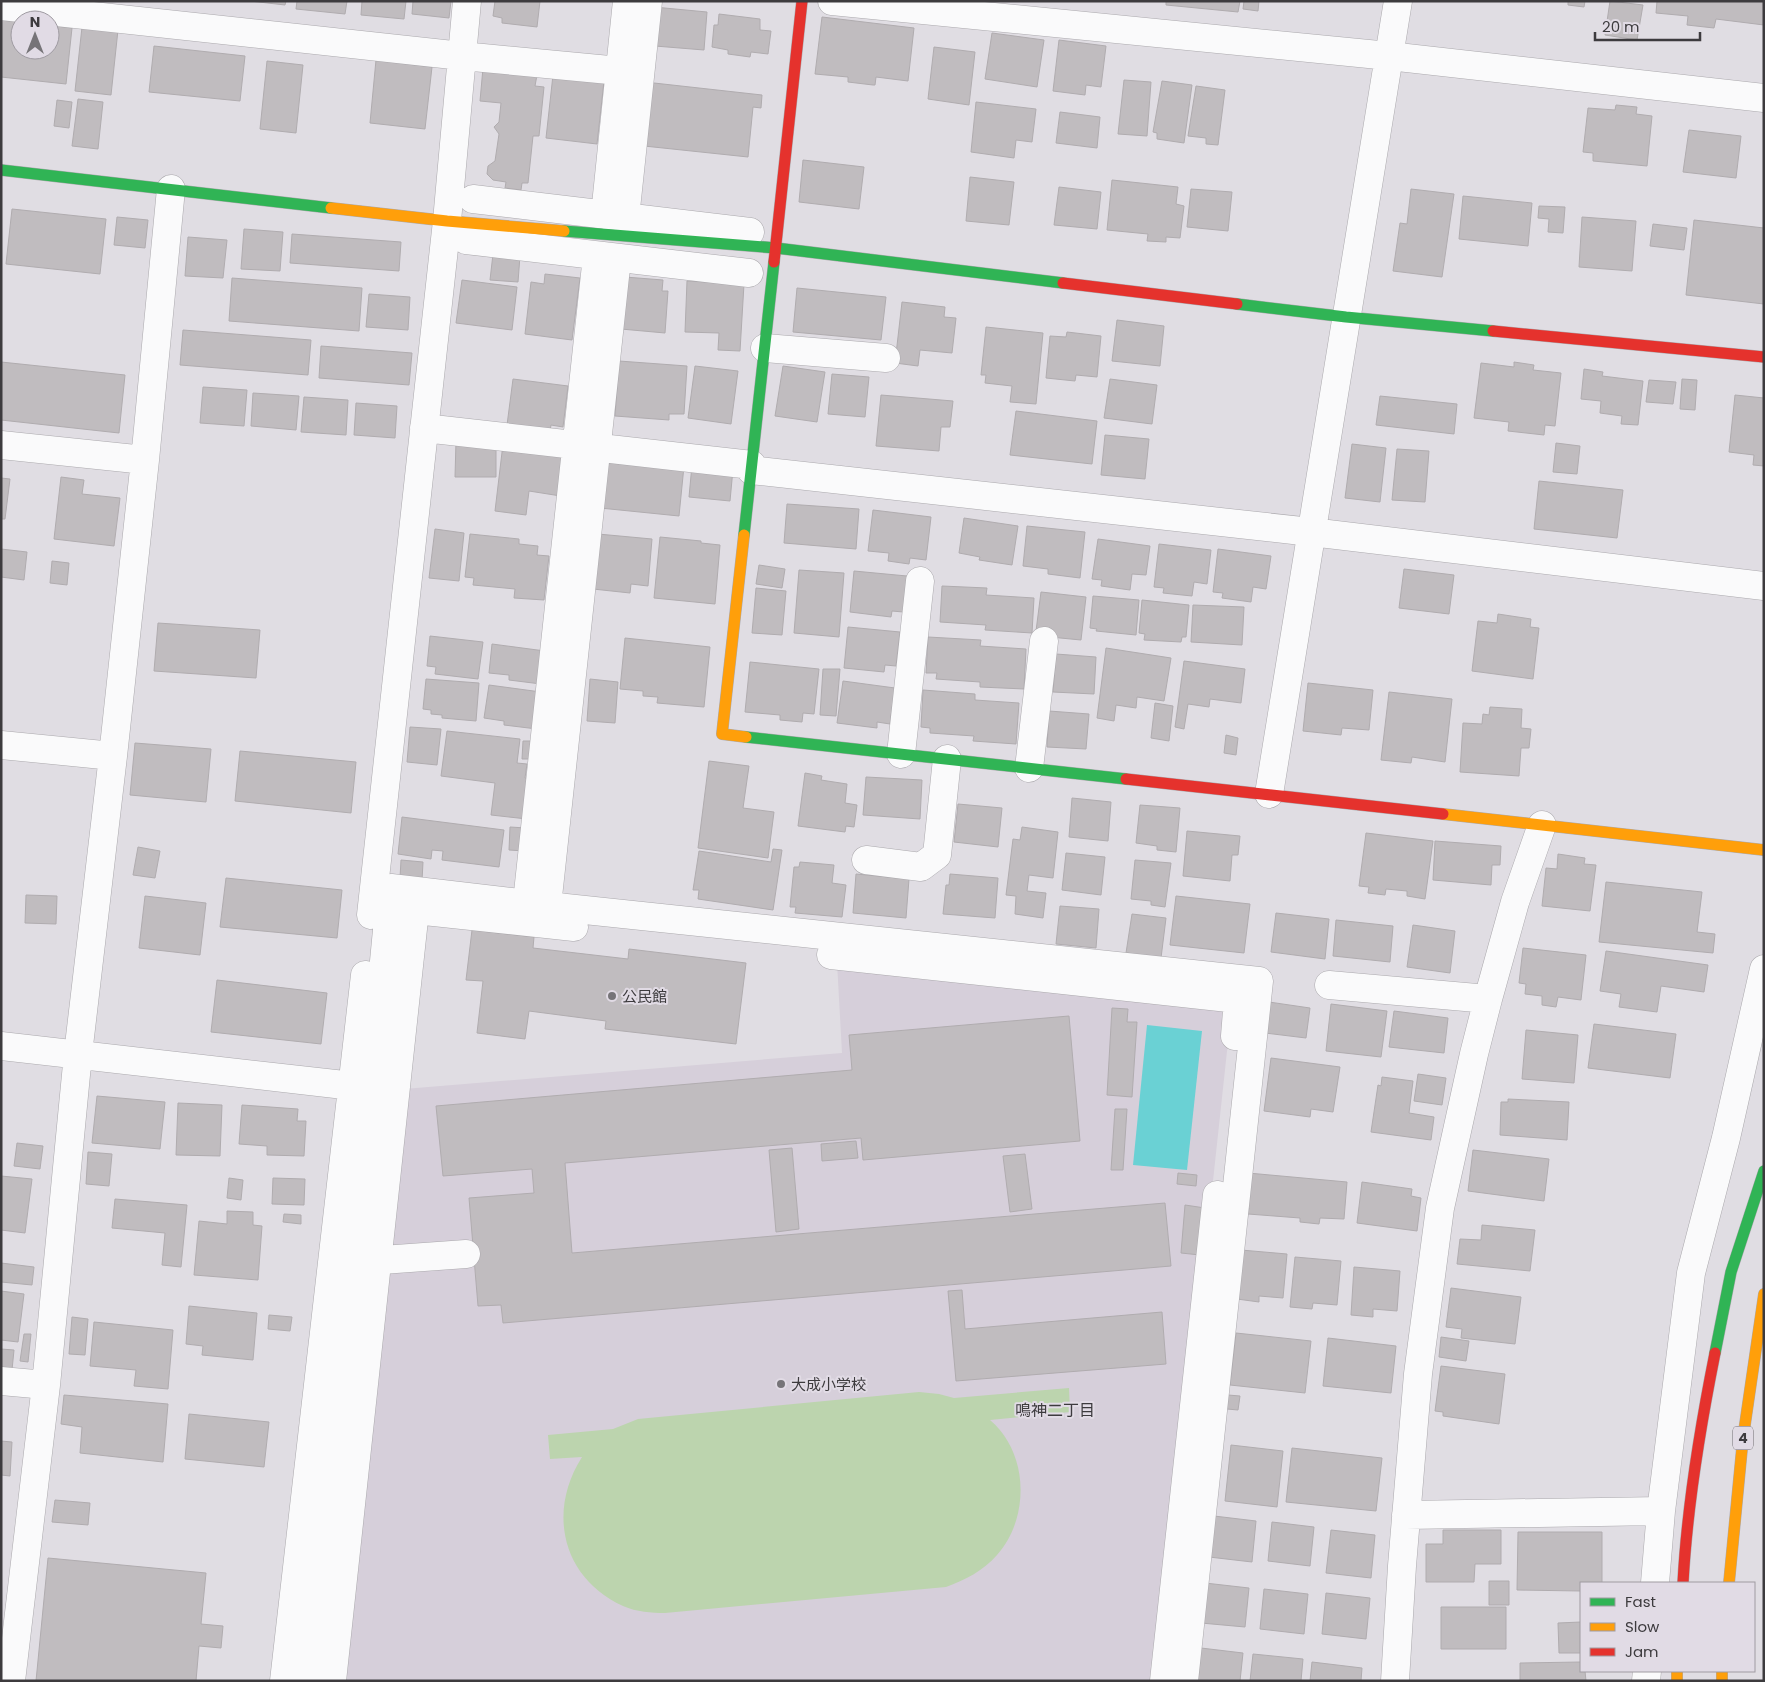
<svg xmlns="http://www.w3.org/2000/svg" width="1765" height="1682" viewBox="0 0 1765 1682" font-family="Poppins,'Noto Sans JP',sans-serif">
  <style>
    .built { fill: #d6cfda }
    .green { fill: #bcd4ae }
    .water { fill: #6ad1d4 }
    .building { fill: #c0bcbf; stroke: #b0acaf }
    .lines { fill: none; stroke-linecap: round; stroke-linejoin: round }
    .street-casing { stroke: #aba9ad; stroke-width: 29 }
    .fast-casing { stroke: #aba9ad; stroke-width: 12 }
    .slow-casing { stroke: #aba9ad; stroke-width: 12 }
    .jam-casing { stroke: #aba9ad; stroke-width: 12 }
    .street { stroke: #fafafb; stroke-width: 28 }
    .fast { stroke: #30b455; stroke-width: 11 }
    .slow { stroke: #ff9f0a; stroke-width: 11 }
    .jam { stroke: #e5322d; stroke-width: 11 }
    .poi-dot { fill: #767478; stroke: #e1dbe5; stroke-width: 2 }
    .labels { text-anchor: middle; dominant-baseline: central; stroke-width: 4; stroke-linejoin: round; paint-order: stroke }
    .shield { fill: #e1dbe5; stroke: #6e6b70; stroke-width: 1 }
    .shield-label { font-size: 14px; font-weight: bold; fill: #3d3b3e }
    .poi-label { font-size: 15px; fill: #3d3b3e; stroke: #e1dbe5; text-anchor: start }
    .neighbourhood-label { font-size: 16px; fill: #3d3b3e; stroke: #e1dbe5 }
  </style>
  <rect width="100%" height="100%" fill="#e0dde3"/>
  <path class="built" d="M837,962L1232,1005L1159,1681L339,1680L404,1089L842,1053Z"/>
  <path class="green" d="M1069,1388L1070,1412L990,1420C1029,1453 1030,1518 997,1555C983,1571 965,1580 946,1587L665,1613C651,1613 637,1612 623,1606C562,1578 547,1512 582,1457L550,1459L548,1435L613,1429L638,1419L919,1392L939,1394L954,1398Z"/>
  <path class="water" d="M1147,1025L1202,1031L1187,1170L1133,1165Z"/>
  <path class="building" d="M250,1H286L285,5Z
    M297,1H347L345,14L296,9Z
    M362,1H406L404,19L361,15Z
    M413,1H451L449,18L412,14Z
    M495,1H540L537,27L502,23V18L493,16Z
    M1166,1H1240L1238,12L1166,5Z
    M1244,1H1259L1258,11L1243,9Z
    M1568,1H1585L1584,7L1568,5Z
    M1610,1L1643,5L1637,40L1605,35Z
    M1657,1H1764V25L1716,19L1714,28L1687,25L1688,16L1656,13Z
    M654,7L707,12L704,50L655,46Z
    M719,14L760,19V30L771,31L768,54L751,52L750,57L728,54V50L712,47L714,25H718Z
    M822,17L914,28L908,81L876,77L875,85H873L848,82V77L815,74Z
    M1,20L20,22V50H50V25L72,28L66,84L1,77Z
    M82,27L118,30L111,95L75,91Z
    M992,33L1044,40L1037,87L985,79Z
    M1059,40L1106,46L1101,87L1086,85L1085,95L1053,91Z
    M154,46L245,56L240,101L149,92Z
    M934,47L975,52L969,105L928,99Z
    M376,60L432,67L425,129L370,123Z
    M267,61L303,65L296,133L260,129Z
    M483,68L537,75L535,86L544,87L539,136H533L528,183H522L521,190L505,188L506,182L493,180L487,174L488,166L495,161L499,134L494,127L499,122L501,103L480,101Z
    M553,75L604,81L597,144L546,138Z
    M1124,80L1151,82L1147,136L1118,134Z
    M1162,81L1192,85L1184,143L1157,139V133L1153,132Z
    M645,82L762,95L761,108L753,107L748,157L644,146Z
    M1196,86L1225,90L1218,145L1206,144V138L1188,136Z
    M78,99L103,102L98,149L72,146Z
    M57,100L72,102L69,128L54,126Z
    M976,102L1036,109L1032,142L1016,140L1014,158L971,152Z
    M1616,105L1637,107L1636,114L1652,116L1647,166L1593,161V153L1583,152L1588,108L1615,110Z
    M1060,112L1100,117L1097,148L1056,143Z
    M1689,130L1741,136L1736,178L1683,172Z
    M803,160L864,167L859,209L799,202Z
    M970,177L1014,182L1009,225L966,221Z
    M1112,180L1178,187L1176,204L1184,206L1180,238L1166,237V242L1147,241L1148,234L1107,230Z
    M1059,187L1101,192L1097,229L1054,225Z
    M1191,189L1232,192L1228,231L1187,227Z
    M1411,189L1454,194L1442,277L1393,271L1400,223L1407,224Z
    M1463,196L1532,203L1528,246L1459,239Z
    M1539,206L1565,207L1563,233L1548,232L1549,219L1538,218Z
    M12,209L106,219L100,274L6,264Z
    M117,217L148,220L145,248L114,245Z
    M1582,217L1636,221L1632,271L1579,267Z
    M1694,220L1764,228V304L1686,295Z
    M1653,224L1687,228L1684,250L1650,246Z
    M244,229L283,232L280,271L241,269Z
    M292,234L401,242L399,271L290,263Z
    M188,237L227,240L223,278L185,276Z
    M493,254L520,256L518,282L490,280Z
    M545,274L580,278L572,340L525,334L531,282L544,284Z
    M625,277L663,280L662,291H668L665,333L621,329Z
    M232,278L362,288L359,331L229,321Z
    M462,280L517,287L512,330L456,323Z
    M687,281L744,284L740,351L718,350L719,333L685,332Z
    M797,288L886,297L881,340L793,332Z
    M369,294L410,297L408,330L366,327Z
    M902,302L945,307L944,317L956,318L952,353L920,350L918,366L895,363Z
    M1117,320L1164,326L1160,366L1112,361Z
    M986,327L1043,333L1036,404L1010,402L1012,386L985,383L986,375H981Z
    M183,330L311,340L308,375L180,365Z
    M1067,332L1101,336L1097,377L1076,375L1075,381L1046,378L1050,336L1066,337Z
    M321,346L412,353L409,385L319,378Z
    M619,361L687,366L684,414H669V420L615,416Z
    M1,362L125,375L119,433L1,420Z
    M1514,362L1534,365L1533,370L1561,373L1555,426L1545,425L1544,435L1508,431L1509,422L1474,418L1481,363L1514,367Z
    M695,366L738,371L731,424L688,418Z
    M783,366L825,372L817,422L775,416Z
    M1584,369L1603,372L1602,376L1643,381L1638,425L1621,424L1622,416L1600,413L1601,401L1581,399Z
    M832,374L869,377L865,417L828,414Z
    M513,379L568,386L563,427L551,425L550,431L507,425Z
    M1110,379L1157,385L1152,424L1104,418Z
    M1682,379L1697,380L1695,410L1680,409Z
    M1649,380L1676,382L1673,404L1646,402Z
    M203,387L247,390L244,426L200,423Z
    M253,393L299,396L296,430L251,426Z
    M881,395L953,401L950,427H941L939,451L876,446Z
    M1735,395L1764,398V466L1753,465L1754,455L1729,452Z
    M1380,396L1457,404L1454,434L1376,425Z
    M304,397L348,400L346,435L301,432Z
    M356,403L397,406L395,438L354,435Z
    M1016,411L1097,421L1092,464L1010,455Z
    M1105,435L1149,439L1145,479L1101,475Z
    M456,441L496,442V477H455Z
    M1556,443L1580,446L1577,474L1553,472Z
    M503,444L571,452L567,497L529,491L526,515L495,511Z
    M1352,444L1386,448L1380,502L1345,498Z
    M1397,449L1429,451L1425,502L1392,500Z
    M606,458L684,466L679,516L600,508Z
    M692,465L733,469L730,501L689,497Z
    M61,477L84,480L82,494L120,498L114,546L54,539Z
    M1,478L10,479L5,519H1Z
    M1539,481L1623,490L1617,538L1534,529Z
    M787,504L859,509L856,549L784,543Z
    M873,510L931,517L926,560L910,558L909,564L888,561L889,553L868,551Z
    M964,518L1018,526L1012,565L979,560L980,557L959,553Z
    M1027,526L1085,532L1080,578L1048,574V569L1023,566Z
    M435,529L464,533L459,581L429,578Z
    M470,534L519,539V544L538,546L537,555L549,556L544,600L514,598L515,589L473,585L474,578L465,577Z
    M598,534L652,539L648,586L631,584L630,593L593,589Z
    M660,537L701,541V543L720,545L715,604L654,598Z
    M1098,539L1150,546L1146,575L1132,574L1130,590L1101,586L1102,580L1092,579Z
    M1159,544L1211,550L1207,584L1194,582L1192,596L1163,593L1164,588L1154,587Z
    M1,549L27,552L24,580L1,577Z
    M1218,549L1271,556L1266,589L1253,587L1251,602L1222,598L1223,593L1213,592Z
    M52,561L69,563L67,585L50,583Z
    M759,565L785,569L782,588L756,584Z
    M1404,569L1454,575L1449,614L1399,608Z
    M799,570L844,573L839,637L794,633Z
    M854,571L907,576L903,612L892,611L891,617L850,612Z
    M942,586L987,588L986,595L1034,598L1032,633L985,630L986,625L940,622Z
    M756,588L786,591L782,635L752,633Z
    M1041,592L1086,597L1081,640L1050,637L1036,631Z
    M1093,596L1139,600L1136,635L1096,631L1097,629L1090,628Z
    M1142,600L1189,605L1186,637H1182L1181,642L1144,640L1145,634L1139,633Z
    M1193,605L1244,607L1242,645L1191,642Z
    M1498,614L1531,619L1530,627L1539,628L1533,679L1472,671L1478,621L1497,623Z
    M158,623L260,630L256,678L154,671Z
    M848,627L900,632L896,666L885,665L884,672L844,668Z
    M430,636L483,642L478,679L435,674L436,667L427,666Z
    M928,637L981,640L980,646L1026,649L1024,689L980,687V682L936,679L937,673H926Z
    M625,638L710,647L704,707L657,703L658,697L643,696V691L620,689Z
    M492,644L545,651L541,684L509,680V675L489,673Z
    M1106,648L1171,658L1164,701L1137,697L1136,708L1116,705L1114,721L1097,718Z
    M1056,654L1096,657L1094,694L1053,692Z
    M1184,661L1245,669L1241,703L1210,699L1209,707L1188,704L1184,729L1175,727Z
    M750,662L819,669L814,714L803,713L802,722L780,720V715L745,712Z
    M823,669H840L836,716L820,715Z
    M426,679L479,683L476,721L442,718V715L431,714V710L423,709Z
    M590,679L618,682L615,723L587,721Z
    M843,681L895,688L890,724L877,722V728L837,723Z
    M1308,683L1373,690L1369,730L1342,728L1341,735L1303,731Z
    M489,685L541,692L537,729L504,725V721L484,718Z
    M923,690L975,694V700L1019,703L1016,744L973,741L974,736L930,733V728L921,727Z
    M1389,692L1452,699L1445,762L1412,757L1411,763L1381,760Z
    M1155,703L1173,706L1169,741L1151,738Z
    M1490,707L1522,709L1521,728L1531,729L1529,748H1521L1519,776L1460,772L1463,723L1482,724L1483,714L1489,715Z
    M1049,711L1089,714L1086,749L1047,747Z
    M410,727L441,729L437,765L407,762Z
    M447,731L520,739L517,763L527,764L525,778H532L527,819L491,815L495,783L441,776Z
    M1226,735L1238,738L1236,755L1224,753Z
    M523,741H537L536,759H522Z
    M135,743L211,749L206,802L130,795Z
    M240,751L356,762L351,813L235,801Z
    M709,761L749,766L743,808L774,812L768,858L698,848Z
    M805,773L822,776L821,780L847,784L845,803L857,805L854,827L846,826L845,832L798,826Z
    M866,777L922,780L920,819L863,815Z
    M1072,798L1111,802L1108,841L1069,837Z
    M958,804L1002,808L998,847L954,842Z
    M1140,805L1180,808L1176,852L1157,850V846L1136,843Z
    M402,817L504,830L499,867L442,860L443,851L432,850L431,859L398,854Z
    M510,827L526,828L524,851L509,850Z
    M1022,827L1058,832L1053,878L1029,875L1027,891L1046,893L1043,918L1015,914L1016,896L1006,895L1013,839L1020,840Z
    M1187,831L1240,836L1238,855H1232L1230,881L1183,876Z
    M1366,833L1433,841L1425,899L1407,896V891L1386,889L1385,895L1368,893L1369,887L1359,886Z
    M1435,841L1501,846L1500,865H1492L1491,885L1433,880Z
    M138,847L160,851L155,878L133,875Z
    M773,849L782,850L773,910L698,899L699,890H693L699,851L771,862Z
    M1066,853L1105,857L1101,895L1062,890Z
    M1558,854L1585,858L1584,864L1596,865L1590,911L1542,906L1546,868L1557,869Z
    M401,860L423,862L422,881L400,878Z
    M1135,860L1171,863L1165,907L1151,905V901L1131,899Z
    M800,862L834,865L832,883L846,885L842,917L795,913L796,907H790L794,867H799Z
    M856,874L909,879L906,918L853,913Z
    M950,874L998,878L995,918L943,914L946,885H949Z
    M226,878L342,890L337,938L220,927Z
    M1606,882L1702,892L1697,932L1715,934L1713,953L1599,942Z
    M26,895L57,896L56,924L25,923Z
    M145,896L206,903L200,955L139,948Z
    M1176,896L1250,904L1244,953L1170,945Z
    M1060,906L1099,909L1096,948L1056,944Z
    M1276,913L1329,919L1325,959L1271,952Z
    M1132,914L1166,918L1161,958L1126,953Z
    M1336,920L1393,926L1390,962L1333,956Z
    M1413,925L1455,931L1450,973L1407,967Z
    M472,930L534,937L533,948L628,959L629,949L746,963L736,1044L605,1029L606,1021L529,1011L525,1039L477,1033L483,981L466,980Z
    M1523,948L1586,955L1581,1000L1558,997L1556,1007L1542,1005V996L1525,994L1526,984L1519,983Z
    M1606,951L1708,965L1704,992L1661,986L1657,1012L1619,1007L1621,994L1600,991Z
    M217,980L327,993L321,1044L211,1032Z
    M1269,1002L1310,1008L1306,1038L1265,1033Z
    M1331,1004L1387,1011L1381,1057L1326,1051Z
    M1112,1008L1128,1009L1127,1022H1137L1132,1097L1107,1095Z
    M1394,1011L1448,1018L1444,1053L1389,1047Z
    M1069,1016L1080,1141L863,1160L861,1138L565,1163L572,1253L1165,1203L1171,1266L503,1323L501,1305L478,1306L469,1198L534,1193L532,1169L443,1176L436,1106L852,1070L849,1035Z
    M1594,1024L1676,1034L1670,1078L1588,1068Z
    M1526,1030L1578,1035L1574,1083L1522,1079Z
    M1271,1058L1340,1067L1333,1112L1311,1109L1310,1117L1264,1111Z
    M1418,1074L1446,1078L1442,1105L1414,1101Z
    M1382,1077L1413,1081L1409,1113L1434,1117L1431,1140L1371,1132L1378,1085L1381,1086Z
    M97,1096L165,1102L160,1149L92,1143Z
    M1508,1099L1569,1102L1567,1140L1500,1135L1501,1102H1508Z
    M178,1103L222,1105L220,1156L176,1155Z
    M242,1105L298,1109L297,1121H306L304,1156L267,1155V1146L239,1144Z
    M1115,1109H1127L1123,1170H1111Z
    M856,1141L858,1158L822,1161L821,1144Z
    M17,1143L43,1146L40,1169L14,1166Z
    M792,1148L799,1229L776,1232L769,1150Z
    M1473,1150L1549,1159L1544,1201L1468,1191Z
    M88,1152L112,1154L109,1186L86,1184Z
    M1025,1154L1032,1209L1010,1212L1003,1156Z
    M1178,1173L1197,1175L1196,1186L1177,1184Z
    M1248,1173L1347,1182L1344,1219L1320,1218L1319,1224L1300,1222V1218L1248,1214L1249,1208H1245Z
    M1,1176L32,1179L25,1233L1,1230Z
    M229,1178L243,1180L241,1200L227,1198Z
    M273,1178L305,1179L304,1205L272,1204Z
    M1362,1182L1412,1189L1411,1196L1421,1198L1417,1231L1357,1223Z
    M115,1199L187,1205L181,1267L162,1265L165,1233L112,1228Z
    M1185,1205L1205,1208L1200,1255L1181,1253Z
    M227,1211L253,1212V1225L262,1226L258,1280L194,1275L199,1221L227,1224Z
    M284,1214L301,1215V1224L283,1222Z
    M1482,1225L1535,1230L1530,1271L1457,1264L1460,1239L1481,1240Z
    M1241,1250L1287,1254L1283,1298L1259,1296V1302L1237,1299Z
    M1295,1257L1341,1261L1337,1305L1313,1303L1312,1309L1290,1307Z
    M1,1263L34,1267L32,1285L1,1282Z
    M1354,1267L1400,1271L1397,1311L1373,1309V1317L1351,1315Z
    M1451,1288L1521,1297L1515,1344L1461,1338L1462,1329L1446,1327Z
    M962,1290L965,1329L1162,1312L1166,1364L956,1381L948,1291Z
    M1,1291L24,1294L18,1342L1,1340Z
    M189,1306L257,1313L253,1360L202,1355L203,1346L186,1344Z
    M269,1315L292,1317L290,1331L268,1329Z
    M72,1317L88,1319L85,1355L69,1354Z
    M94,1322L173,1330L168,1389L134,1386L136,1370L90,1366Z
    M1236,1333L1311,1341L1305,1393L1230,1385Z
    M24,1334H31L28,1362L20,1361Z
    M1441,1337L1469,1341L1466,1361L1439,1357Z
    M1328,1338L1396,1346L1391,1393L1323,1386Z
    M1,1349L14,1350L12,1370L1,1369Z
    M1441,1366L1505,1374L1499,1424L1443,1416V1412L1435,1411Z
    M64,1395L168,1404L163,1462L80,1453L82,1427L61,1424Z
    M1228,1395L1240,1396L1238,1410L1227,1409Z
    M189,1414L269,1422L264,1467L185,1459Z
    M1,1441L12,1442L10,1476L1,1475Z
    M1231,1445L1283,1451L1277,1507L1225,1501Z
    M1292,1448L1382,1458L1376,1511L1286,1502Z
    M55,1500L90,1503L88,1525L52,1522Z
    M1214,1516L1256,1521L1252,1562L1209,1557Z
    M1272,1522L1314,1527L1310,1566L1268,1561Z
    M1331,1530L1375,1535L1371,1578L1326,1573Z
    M1443,1530H1501V1564H1475L1474,1582H1426V1544H1443Z
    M1518,1532H1602V1583H1581V1591L1517,1590Z
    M48,1558L206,1573L201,1624L223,1626L221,1648L199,1646L196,1681H36Z
    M1489,1581H1509V1605H1489Z
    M1205,1583L1249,1588L1245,1627L1201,1623Z
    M1264,1589L1308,1594L1304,1634L1260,1629Z
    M1326,1593L1370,1598L1366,1639L1322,1634Z
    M1441,1607H1506V1649H1441Z
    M1581,1622V1653H1559L1558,1623Z
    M1201,1648L1243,1653L1240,1681H1198Z
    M1253,1654L1303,1659L1301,1681H1250Z
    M1312,1662L1362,1668L1361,1681H1310Z
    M1581,1662V1671H1585L1586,1681H1520V1663Z"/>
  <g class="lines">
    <g class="street-casing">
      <path id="street" d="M832,1L1389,56L1764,98
        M1,6L462,56L620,71
        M473,199L750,232
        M605,215L627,1
        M625,218L648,1
        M466,240L749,273
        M765,348L886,358
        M424,428L752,465
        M1,445L145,460
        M751,470L1311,532L1764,586
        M1,745L113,756
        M901,754L920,581
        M1029,768L1044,641
        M1269,794L1398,1
        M866,860L921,867L937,855L947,759
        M527,902L597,256
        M547,906L617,258
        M371,915L447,221L467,1
        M831,955L1238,999L1235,1036
        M1329,985L1488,999
        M1,1046L353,1086
        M382,1260L466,1254
        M1,1381L46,1385
        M1406,1515L1661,1511
        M1655,1583L1661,1511L1691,1273L1726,1138L1764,969
        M11,1681L46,1385L78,1054L113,756L145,460L171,189
        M284,1681L365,975
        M311,1681L345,1370L391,888L547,906L1259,981L1184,1681
        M332,1681L415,910L574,927
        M1164,1681L1217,1195
        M1395,1681L1402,1566L1418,1374L1440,1208L1474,1054L1488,999L1515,902L1542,825
        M1646,1681L1647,1671"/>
    </g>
    <g class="fast-casing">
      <path id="fast" d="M1,170L331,208
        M564,231L776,248L1063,283
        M1237,304L1346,317L1493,331
        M744,535L774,262
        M746,737L1126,779
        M1715,1353L1731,1272L1764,1171"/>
    </g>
    <g class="slow-casing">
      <path id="slow" d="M331,208L447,221L564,231
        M744,535L722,734L746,737
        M1443,814L1764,850
        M1729,1583L1743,1438L1764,1294
        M1677,1671V1681
        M1722,1671V1681"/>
    </g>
    <g class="jam-casing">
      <path id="jam" d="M774,262L802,1
        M1063,283L1237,304
        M1493,331L1764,357
        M1126,779L1443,814
        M1683,1583C1687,1506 1700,1428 1715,1353"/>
    </g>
    <use href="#street" class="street"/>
    <use href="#fast" class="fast"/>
    <use href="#slow" class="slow"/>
    <use href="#jam" class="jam"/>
  </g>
  <g class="poi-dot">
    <circle cx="612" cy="996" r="5"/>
    <circle cx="781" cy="1384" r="5"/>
  </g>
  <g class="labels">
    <rect class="shield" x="1733" y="1426.5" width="20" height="23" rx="4"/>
    <g class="shield-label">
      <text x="1743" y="1438">4</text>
    </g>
    <g class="poi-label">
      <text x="622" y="996">公民館</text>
      <text x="791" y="1384">大成小学校</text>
    </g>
    <g class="neighbourhood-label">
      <text x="1055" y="1410">鳴神二丁目</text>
    </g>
  </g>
  <rect width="1765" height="1682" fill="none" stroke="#3d3b3e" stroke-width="5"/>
  <rect x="1580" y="1582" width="175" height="90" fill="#e1dbe5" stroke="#9f9ba2"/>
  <rect x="1590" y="1598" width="25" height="8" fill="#30b455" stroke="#9f9ba2"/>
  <text x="1625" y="1607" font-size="15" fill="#3d3b3e">Fast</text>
  <rect x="1590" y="1623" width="25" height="8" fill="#ff9f0a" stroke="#9f9ba2"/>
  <text x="1625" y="1632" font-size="15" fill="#3d3b3e">Slow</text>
  <rect x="1590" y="1648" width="25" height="8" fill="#e5322d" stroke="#9f9ba2"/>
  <text x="1625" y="1657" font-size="15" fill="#3d3b3e">Jam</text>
  <g transform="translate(35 35)"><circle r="24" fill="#e1dbe5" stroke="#9f9ba2"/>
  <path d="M0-4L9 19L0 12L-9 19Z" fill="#767478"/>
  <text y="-8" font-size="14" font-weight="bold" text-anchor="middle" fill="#3d3b3e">N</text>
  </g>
  <path d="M1595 32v8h105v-8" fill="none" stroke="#3d3b3e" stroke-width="2.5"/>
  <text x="1602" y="32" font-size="15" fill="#3d3b3e" stroke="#e1dbe5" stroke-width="4" paint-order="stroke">20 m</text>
</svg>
